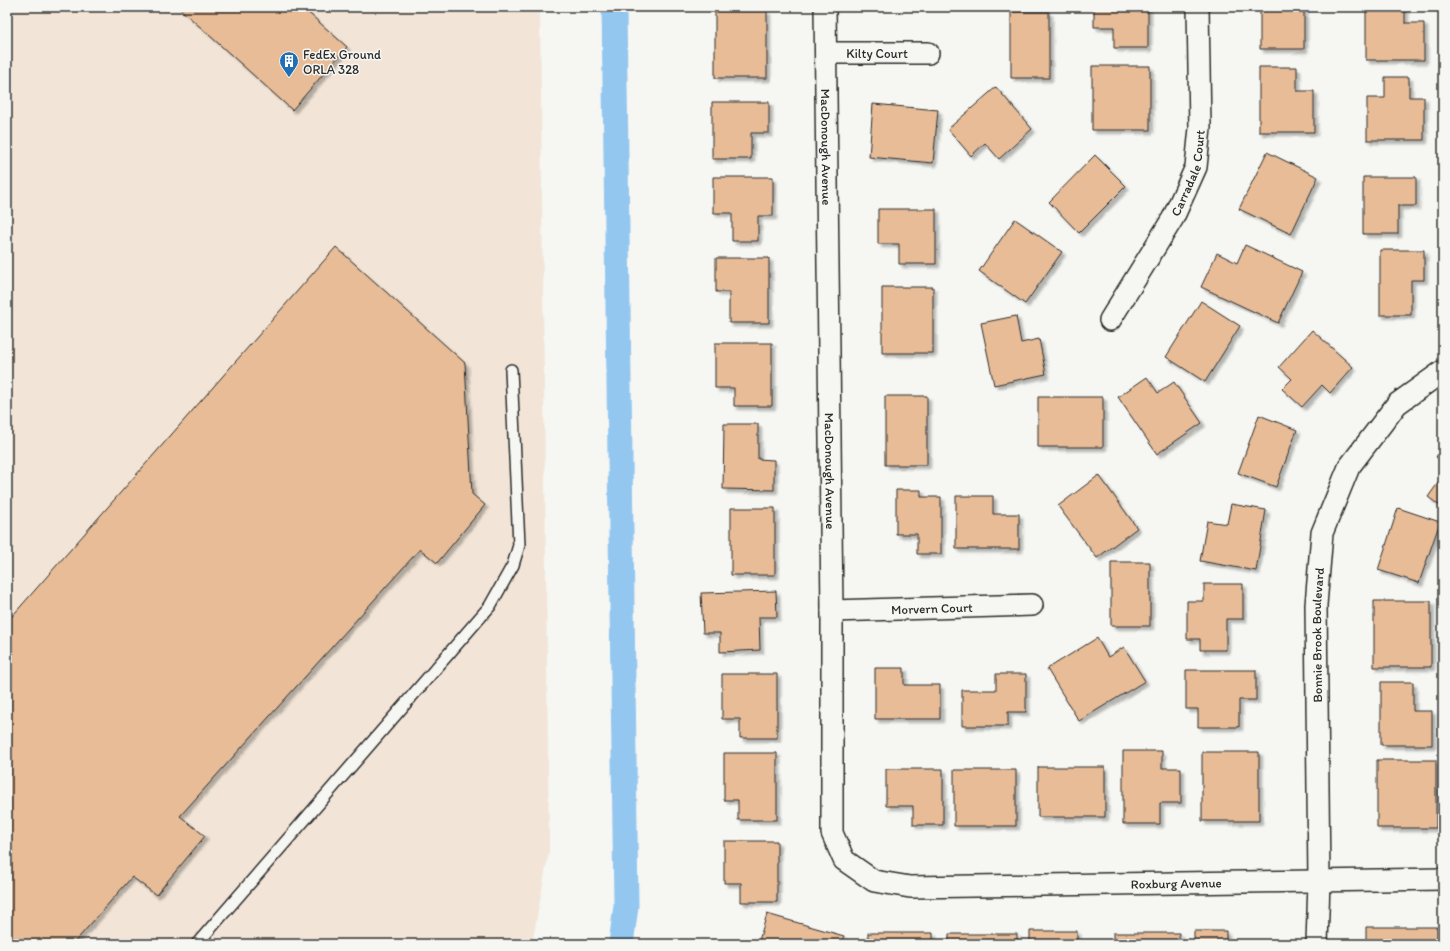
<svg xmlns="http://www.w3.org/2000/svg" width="1450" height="951" viewBox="0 0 1450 951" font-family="Itim,sans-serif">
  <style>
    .built { fill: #f2e5d7 }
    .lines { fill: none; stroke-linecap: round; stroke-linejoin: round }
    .canal { stroke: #93c7f0; stroke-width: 25 }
    .building { fill: #e7bc97; stroke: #2b2b2b; filter: url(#shadow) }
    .lane-casing { stroke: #2b2b2b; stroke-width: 14 }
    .street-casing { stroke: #2b2b2b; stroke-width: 24 }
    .lane { stroke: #f6f6f2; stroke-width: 11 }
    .street { stroke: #f6f6f2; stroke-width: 21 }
    .labels { text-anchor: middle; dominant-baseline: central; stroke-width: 3; stroke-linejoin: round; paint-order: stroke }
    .street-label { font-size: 13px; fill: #2b2b2b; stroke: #f6f6f2 }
    .poi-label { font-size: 13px; fill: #2b2b2b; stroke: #f6f6f2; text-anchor: start }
  </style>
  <defs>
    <filter id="shadow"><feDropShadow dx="3.5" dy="3.5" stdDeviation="1" flood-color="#0004"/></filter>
  </defs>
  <rect width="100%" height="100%" fill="#f6f6f2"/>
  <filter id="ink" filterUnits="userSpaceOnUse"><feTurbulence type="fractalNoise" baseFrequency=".025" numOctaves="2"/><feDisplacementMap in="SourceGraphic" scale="8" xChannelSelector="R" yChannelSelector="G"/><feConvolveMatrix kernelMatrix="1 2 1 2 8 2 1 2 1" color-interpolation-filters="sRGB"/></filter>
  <g filter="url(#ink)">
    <path class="built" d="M7,7H540L549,851L532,944H7Z"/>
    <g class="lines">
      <path class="canal" d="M614,7L626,906L621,944"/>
    </g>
    <path class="building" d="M178,7H302L347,47L292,110Z
      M1094,7H1148V48H1114V27H1094Z
      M1260,7H1304V49H1260Z
      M1366,7H1405V23H1424V60H1366Z
      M715,11H767V78H715Z
      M1011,12H1049V78H1011Z
      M1092,66H1150V130H1092Z
      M1259,67H1297V91H1314V132H1259Z
      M1385,77H1409V97H1424V140H1367V98H1385Z
      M996,87L1032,129L999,159L985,143L971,156L948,129Z
      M712,102H769V133H751V159H712Z
      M873,104L938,110L933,163L869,157Z
      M1267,152L1318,177L1291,234L1239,209Z
      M1095,155L1126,186L1079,233L1049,202Z
      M713,177H773V216H758V241H732V213H713Z
      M1363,177H1416V206H1398V234H1363Z
      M878,209H936V264H899V244H878Z
      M1015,219L1062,252L1025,304L979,271Z
      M1245,245L1302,272L1278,323L1201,287L1217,253L1237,263Z
      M336,247L465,363L472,494L485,505L437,563L420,549L180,816L205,836L156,895L132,877L73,944H7V622Z
      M1380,250H1424V280H1411V315H1380Z
      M716,258H769V323H729V292H716Z
      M882,287H933V353H882Z
      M1201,301L1240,326L1205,382L1166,357Z
      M1016,316L1021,343L1039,339L1046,374L994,385L981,323Z
      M1312,330L1353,367L1330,393L1322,385L1302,407L1282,389L1292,379L1279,367Z
      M715,343H772V406H734V388H715Z
      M1147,377L1158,393L1174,382L1202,423L1157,454L1118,397Z
      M885,396H927V465H885Z
      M1038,397H1103V447H1038Z
      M1259,415L1297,430L1276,487L1238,473Z
      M724,424H758V459L774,460V490L723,489Z
      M1443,447V462L1436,457Z
      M1099,475L1137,528L1097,558L1058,506Z
      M1443,476V508L1428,497Z
      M896,490H921V497H941V554H917V534H896Z
      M956,496H993V514H1019V549H956Z
      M1231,504L1266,510L1256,571L1200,561L1207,521L1227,524Z
      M731,508H775V575H731Z
      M1398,508L1440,522L1419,583L1378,570Z
      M1111,562H1150V626H1111Z
      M1204,584H1243V619H1226V650H1200V639H1187V601H1204Z
      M776,591L777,617H759L760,650L720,652V633H703L701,593Z
      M1374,601H1431V667H1374Z
      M1097,638L1108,657L1124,647L1145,681L1079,721L1047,669Z
      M875,668H904V685H940V719H875Z
      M1186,670H1256V700H1239V727H1198V709H1186Z
      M722,674H777V738H740V719H722Z
      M996,674H1026V712H1008V726H962V690H996Z
      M1381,682H1413V711H1432V745H1381Z
      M1123,751H1162V768H1181V803H1160V824H1123Z
      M1202,752H1259V821H1202Z
      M724,753H777V820H738V800H724Z
      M1377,760H1436V828H1377Z
      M1038,767H1105V817H1038Z
      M886,769H943V825H913V806H886Z
      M954,770H1016V826H954Z
      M724,841H777V902H741V883H724Z
      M767,914L844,936L842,944H758Z
      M1366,927H1437V944H1366Z
      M1030,931H1077V944H1030Z
      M1194,931H1226V944H1194Z
      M868,933H933V944H868Z
      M1113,933H1179V944H1113Z
      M949,934H1017V944H949Z"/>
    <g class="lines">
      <g class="lane-casing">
        <path id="lane" d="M197,944L490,606L513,565L519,545L511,370"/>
      </g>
      <g class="street-casing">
        <g id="street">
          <path id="s1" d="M825,7L832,611V833L844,860L874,881L910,887L1443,879"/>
          <path id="s2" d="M826,53H928"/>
          <path id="s3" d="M1110,320L1173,218L1196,167L1200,128L1198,7"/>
          <path id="s4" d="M832,611L1032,605"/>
          <path id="s5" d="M1317,944L1319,881L1316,605L1322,533L1349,467L1397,404L1443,371"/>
        </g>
      </g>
      <use href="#lane" class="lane"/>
      <use href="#street" class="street"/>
    </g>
  </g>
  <defs>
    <g id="building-pin" transform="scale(1)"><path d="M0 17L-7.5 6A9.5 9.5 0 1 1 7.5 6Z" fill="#1f6fb2" stroke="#f6f6f2"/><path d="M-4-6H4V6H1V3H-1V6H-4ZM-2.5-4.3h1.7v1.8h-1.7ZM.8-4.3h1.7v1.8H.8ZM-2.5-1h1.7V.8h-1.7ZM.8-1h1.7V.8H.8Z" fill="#fff"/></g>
  </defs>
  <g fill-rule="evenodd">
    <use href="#building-pin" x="289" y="61"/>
  </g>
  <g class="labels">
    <g class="street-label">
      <text stroke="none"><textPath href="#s2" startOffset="51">Kilty Court</textPath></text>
      <text stroke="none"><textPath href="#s1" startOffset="140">MacDonough Avenue</textPath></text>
      <text stroke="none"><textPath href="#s3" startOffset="168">Carradale Court</textPath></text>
      <text stroke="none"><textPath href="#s1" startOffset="464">MacDonough Avenue</textPath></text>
      <text stroke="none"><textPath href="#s4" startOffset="100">Morvern Court</textPath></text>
      <text stroke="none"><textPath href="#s5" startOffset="309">Bonnie Brook Boulevard</textPath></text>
      <text stroke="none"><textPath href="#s1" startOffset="1195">Roxburg Avenue</textPath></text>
    </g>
    <g class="poi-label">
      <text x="303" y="54">FedEx Ground<tspan x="303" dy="15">ORLA 328</tspan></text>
    </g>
  </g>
  <rect width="1450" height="951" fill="none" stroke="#f6f6f2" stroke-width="24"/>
  <rect x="12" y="12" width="1426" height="927" fill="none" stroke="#2b2b2b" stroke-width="1.5" filter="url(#ink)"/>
</svg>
